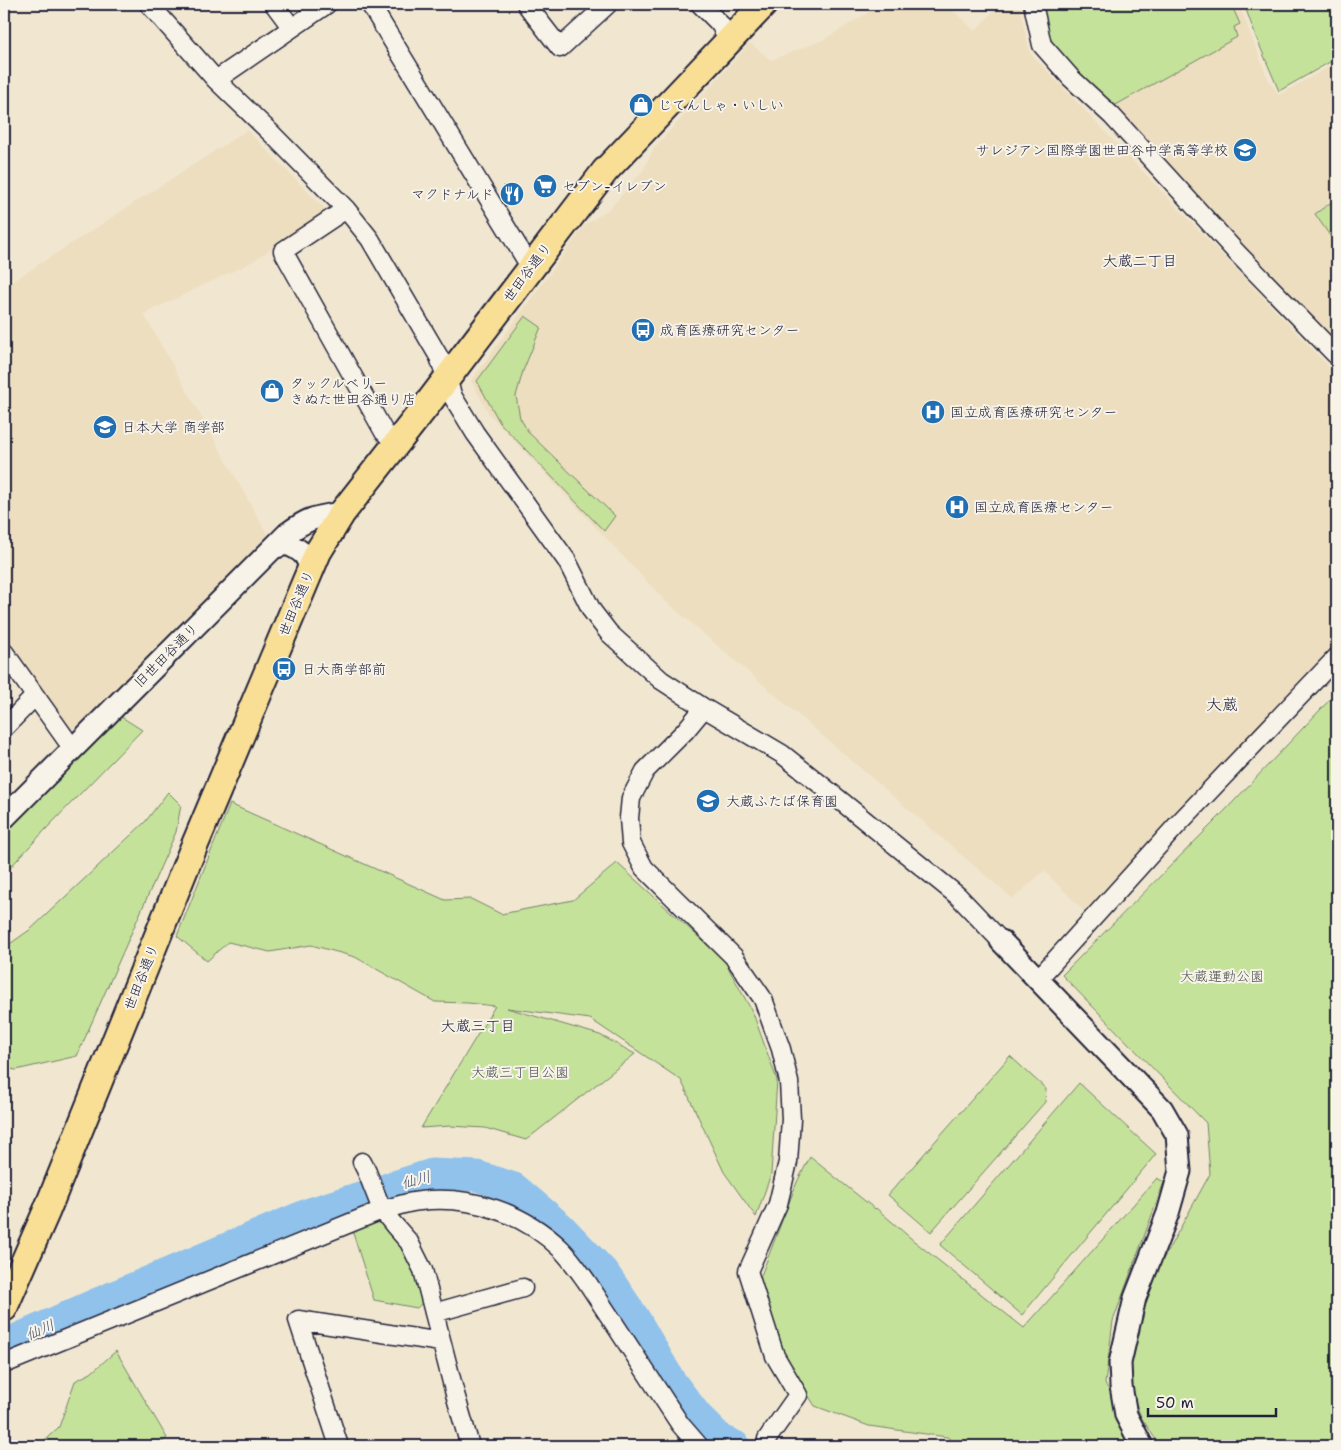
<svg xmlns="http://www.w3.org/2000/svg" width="1341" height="1450" viewBox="0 0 1341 1450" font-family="'Shantell Sans','Klee One',sans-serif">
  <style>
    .built { fill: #eddec0 }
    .green { fill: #c5e29a; stroke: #74826a }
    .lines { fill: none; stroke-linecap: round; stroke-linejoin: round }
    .river { stroke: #90c2ec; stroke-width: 31 }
    .minor-casing { stroke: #22223b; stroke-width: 21 }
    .tertiary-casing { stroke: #22223b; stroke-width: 25 }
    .primary-casing { stroke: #22223b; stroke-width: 30 }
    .minor { stroke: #f7f3e8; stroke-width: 18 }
    .tertiary { stroke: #f7f3e8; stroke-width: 21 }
    .primary { stroke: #f9df96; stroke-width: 26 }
    .labels { text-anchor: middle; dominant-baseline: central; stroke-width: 4; stroke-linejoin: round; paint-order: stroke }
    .poi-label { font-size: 14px; fill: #22223b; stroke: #f7f3e8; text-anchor: start }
    .street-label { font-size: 14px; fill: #22223b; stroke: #f7f3e8 }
    .park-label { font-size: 14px; fill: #4b5253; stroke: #f7f3e8 }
    .neighbourhood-label { font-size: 15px; fill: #22223b; stroke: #f7f3e8 }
    .water-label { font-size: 15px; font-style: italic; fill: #435270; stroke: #f7f3e8 }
    .quarter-label { font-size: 16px; fill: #22223b; stroke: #f7f3e8 }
  </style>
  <rect width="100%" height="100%" fill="#f1e7d1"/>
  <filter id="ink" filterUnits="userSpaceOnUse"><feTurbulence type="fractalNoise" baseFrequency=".02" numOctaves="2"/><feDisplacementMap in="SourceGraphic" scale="10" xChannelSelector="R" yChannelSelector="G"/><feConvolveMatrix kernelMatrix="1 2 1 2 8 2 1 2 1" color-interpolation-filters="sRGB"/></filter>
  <g filter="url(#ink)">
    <path class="built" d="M877,4H946L975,31L1000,4H1019L1030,53L1337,375V642L1084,911L1044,871L1013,899L664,600L489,414L471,381L585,225L610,208L644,169L653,149L750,43L771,60L823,40L869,12Z
      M1038,4H1239L1268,79L1279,95L1337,62V347L1190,189L1073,75L1047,38Z
      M247,130L327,211L250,263L144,314L270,539L73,738L4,641V287Z"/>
    <path class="green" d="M1041,4H1231L1240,24L1234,27L1237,37L1114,106L1076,73L1048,36Z
      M1244,4H1337V58L1279,91L1256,37Z
      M1337,198V246L1315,214Z
      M525,316L541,327L523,371L516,396L520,418L529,433L615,516L604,531L500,423L477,381Z
      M1337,692V1446H1160L1141,1417L1127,1380L1132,1334L1156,1272L1210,1174L1206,1123L1062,975L1218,818Z
      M120,716L142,730L46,829L4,874V835Z
      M168,792L181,805L176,832L77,1056L16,1070L4,1068V948L31,929L145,822Z
      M230,804L445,900L471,899L501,914L573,900L617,863L724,960L753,1013L777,1080L771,1174L756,1217L724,1172L681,1080L590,1019L507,1008L600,1035L635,1054L526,1140L485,1128L450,1126L421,1128L495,1006L468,1003L435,1002L355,957L311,945L270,952L228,942L207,961L177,936Z
      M1010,1056L1046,1089L1045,1102L931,1232L888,1195Z
      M1079,1083L1156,1154L1022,1315L940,1245Z
      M810,1157L875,1209L876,1208L914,1241L1024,1328L1157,1178L1164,1182L1113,1321L1105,1384L1148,1446H960L947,1437L869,1426L815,1406L780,1350L760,1278L797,1182Z
      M379,1220L403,1246L416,1274L423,1302L417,1308L374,1300L352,1230Z
      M116,1351L167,1438L157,1446H38L59,1427L75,1381L91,1373Z"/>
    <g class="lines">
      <path class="river" d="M4,1345L91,1306L310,1213L432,1174L477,1176L514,1188L560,1227L604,1273L635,1319L671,1382L697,1416L721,1440L735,1446"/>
      <g class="minor-casing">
        <path id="minor" d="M149,4L216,80L272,134L346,209L370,239L439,357L453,397L461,410L475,433L567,561L592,611L609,633L661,680L704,708L782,754L820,784L958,896L1001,941
          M274,4L292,28
          M370,4L531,268
          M526,4L560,48L608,4
          M700,4L720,24L729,41
          M1033,4L1042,45L1071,78L1112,116L1237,253L1337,356
          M216,80L327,4
          M346,209L283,251L384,432L397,444
          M4,652L73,749
          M704,708L685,731L645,771L631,798L629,818L631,843L644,868L734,957L763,999L781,1049L789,1082L791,1119L788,1162L778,1204L748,1271L775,1356L798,1395L767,1439
          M4,728L35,696
          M1038,979L1178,824L1337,657
          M362,1162L367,1172L382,1210L394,1225L409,1242L423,1270L455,1394L470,1446
          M434,1313L523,1288
          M4,1364L382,1210C395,1207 407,1202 420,1201C471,1195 524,1213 561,1249C571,1259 579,1271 587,1282L680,1424L699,1446
          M339,1446L298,1320L441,1342"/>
      </g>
      <g class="tertiary-casing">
        <path id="tertiary" d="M273,548L287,544C301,550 310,556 309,572
          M4,818L288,533C310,517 316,517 342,513
          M1001,941L1162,1109L1177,1135L1180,1171L1168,1213L1135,1298L1120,1363L1121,1386L1126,1415L1142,1446"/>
      </g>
      <g class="primary-casing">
        <path id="primary" d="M4,1308L47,1210L188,861L318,552L342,513L426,406L605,171L764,4"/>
      </g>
      <use href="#minor" class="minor"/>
      <use href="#tertiary" class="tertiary"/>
      <use href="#primary" class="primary"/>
    </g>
  </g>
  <defs>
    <g id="shop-disc" transform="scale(1.25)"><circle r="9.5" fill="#1f6fb2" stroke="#f7f3e8"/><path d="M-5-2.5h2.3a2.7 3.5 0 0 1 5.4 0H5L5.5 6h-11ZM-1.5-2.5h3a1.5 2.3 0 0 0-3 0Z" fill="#fff"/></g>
    <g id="school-disc" transform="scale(1.25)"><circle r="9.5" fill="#1f6fb2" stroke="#f7f3e8"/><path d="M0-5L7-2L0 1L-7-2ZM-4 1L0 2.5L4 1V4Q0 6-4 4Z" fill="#fff"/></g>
    <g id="supermarket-disc" transform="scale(1.25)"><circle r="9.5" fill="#1f6fb2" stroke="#f7f3e8"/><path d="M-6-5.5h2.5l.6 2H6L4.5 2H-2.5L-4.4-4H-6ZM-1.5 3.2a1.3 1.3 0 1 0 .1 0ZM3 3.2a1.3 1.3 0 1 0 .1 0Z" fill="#fff"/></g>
    <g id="restaurant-disc" transform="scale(1.25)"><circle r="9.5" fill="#1f6fb2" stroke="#f7f3e8"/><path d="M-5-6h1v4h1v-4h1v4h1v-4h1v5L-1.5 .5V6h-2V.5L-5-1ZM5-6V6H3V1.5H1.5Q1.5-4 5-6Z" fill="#fff"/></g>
    <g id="bus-disc" transform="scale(1.25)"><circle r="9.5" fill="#1f6fb2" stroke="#f7f3e8"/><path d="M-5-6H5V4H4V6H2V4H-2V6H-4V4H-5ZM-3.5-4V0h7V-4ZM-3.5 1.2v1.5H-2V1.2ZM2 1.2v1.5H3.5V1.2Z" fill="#fff"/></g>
    <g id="hospital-disc" transform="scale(1.25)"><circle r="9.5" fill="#1f6fb2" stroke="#f7f3e8"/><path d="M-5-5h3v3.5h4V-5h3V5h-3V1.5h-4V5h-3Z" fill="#fff"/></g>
    <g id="university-disc" transform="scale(1.25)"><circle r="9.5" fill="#1f6fb2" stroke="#f7f3e8"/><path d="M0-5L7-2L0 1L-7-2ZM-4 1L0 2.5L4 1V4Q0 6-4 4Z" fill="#fff"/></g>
  </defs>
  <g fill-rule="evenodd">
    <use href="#shop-disc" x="641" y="105"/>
    <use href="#school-disc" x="1245" y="150"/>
    <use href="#supermarket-disc" x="545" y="186"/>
    <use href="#restaurant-disc" x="512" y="194"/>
    <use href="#bus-disc" x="643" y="330"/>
    <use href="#shop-disc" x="272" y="391"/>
    <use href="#hospital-disc" x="933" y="412"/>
    <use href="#university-disc" x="105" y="427"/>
    <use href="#hospital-disc" x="957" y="507"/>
    <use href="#bus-disc" x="284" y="669"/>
    <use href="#school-disc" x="708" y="801"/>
  </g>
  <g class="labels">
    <g class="poi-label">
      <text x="658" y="105">じてんしゃ・いしい</text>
      <text x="1228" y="150" text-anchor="end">サレジアン国際学園世田谷中学高等学校</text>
      <text x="562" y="186">セブン-イレブン</text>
      <text x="494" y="194" text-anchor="end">マクドナルド</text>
      <text x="660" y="330">成育医療研究センター</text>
      <text x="290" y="383">タックルベリー<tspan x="290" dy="16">きぬた世田谷通り店</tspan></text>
      <text x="950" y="412">国立成育医療研究センター</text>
      <text x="122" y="427">日本大学 商学部</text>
      <text x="974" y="507">国立成育医療センター</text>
      <text x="302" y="669">日大商学部前</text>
      <text x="726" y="801">大蔵ふたば保育園</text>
    </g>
    <g class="street-label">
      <text transform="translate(527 272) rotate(-53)">世田谷通り</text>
      <text transform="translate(296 603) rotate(-67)">世田谷通り</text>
      <text transform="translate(166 655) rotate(-45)">旧世田谷通り</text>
      <text transform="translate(141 977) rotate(-68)">世田谷通り</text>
    </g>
    <g class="park-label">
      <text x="1222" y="976">大蔵運動公園</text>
      <text x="520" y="1072">大蔵三丁目公園</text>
    </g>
    <g class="neighbourhood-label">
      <text x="1140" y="261">大蔵二丁目</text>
      <text x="478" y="1026">大蔵三丁目</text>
    </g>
    <g class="water-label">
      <text transform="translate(416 1180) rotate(-15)">仙川</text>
      <text transform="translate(40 1330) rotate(-23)">仙川</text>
    </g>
    <g class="quarter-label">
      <text x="1222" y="704">大蔵</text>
    </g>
  </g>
  <rect width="1341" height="1450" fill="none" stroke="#f7f3e8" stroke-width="20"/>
  <rect x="10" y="10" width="1321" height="1430" fill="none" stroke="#22223b" stroke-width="2" filter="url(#ink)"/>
  <path d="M1148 1408v8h128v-8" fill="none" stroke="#22223b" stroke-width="2.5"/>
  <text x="1156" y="1408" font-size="15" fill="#22223b" stroke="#f7f3e8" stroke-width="4" paint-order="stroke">50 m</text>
</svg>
